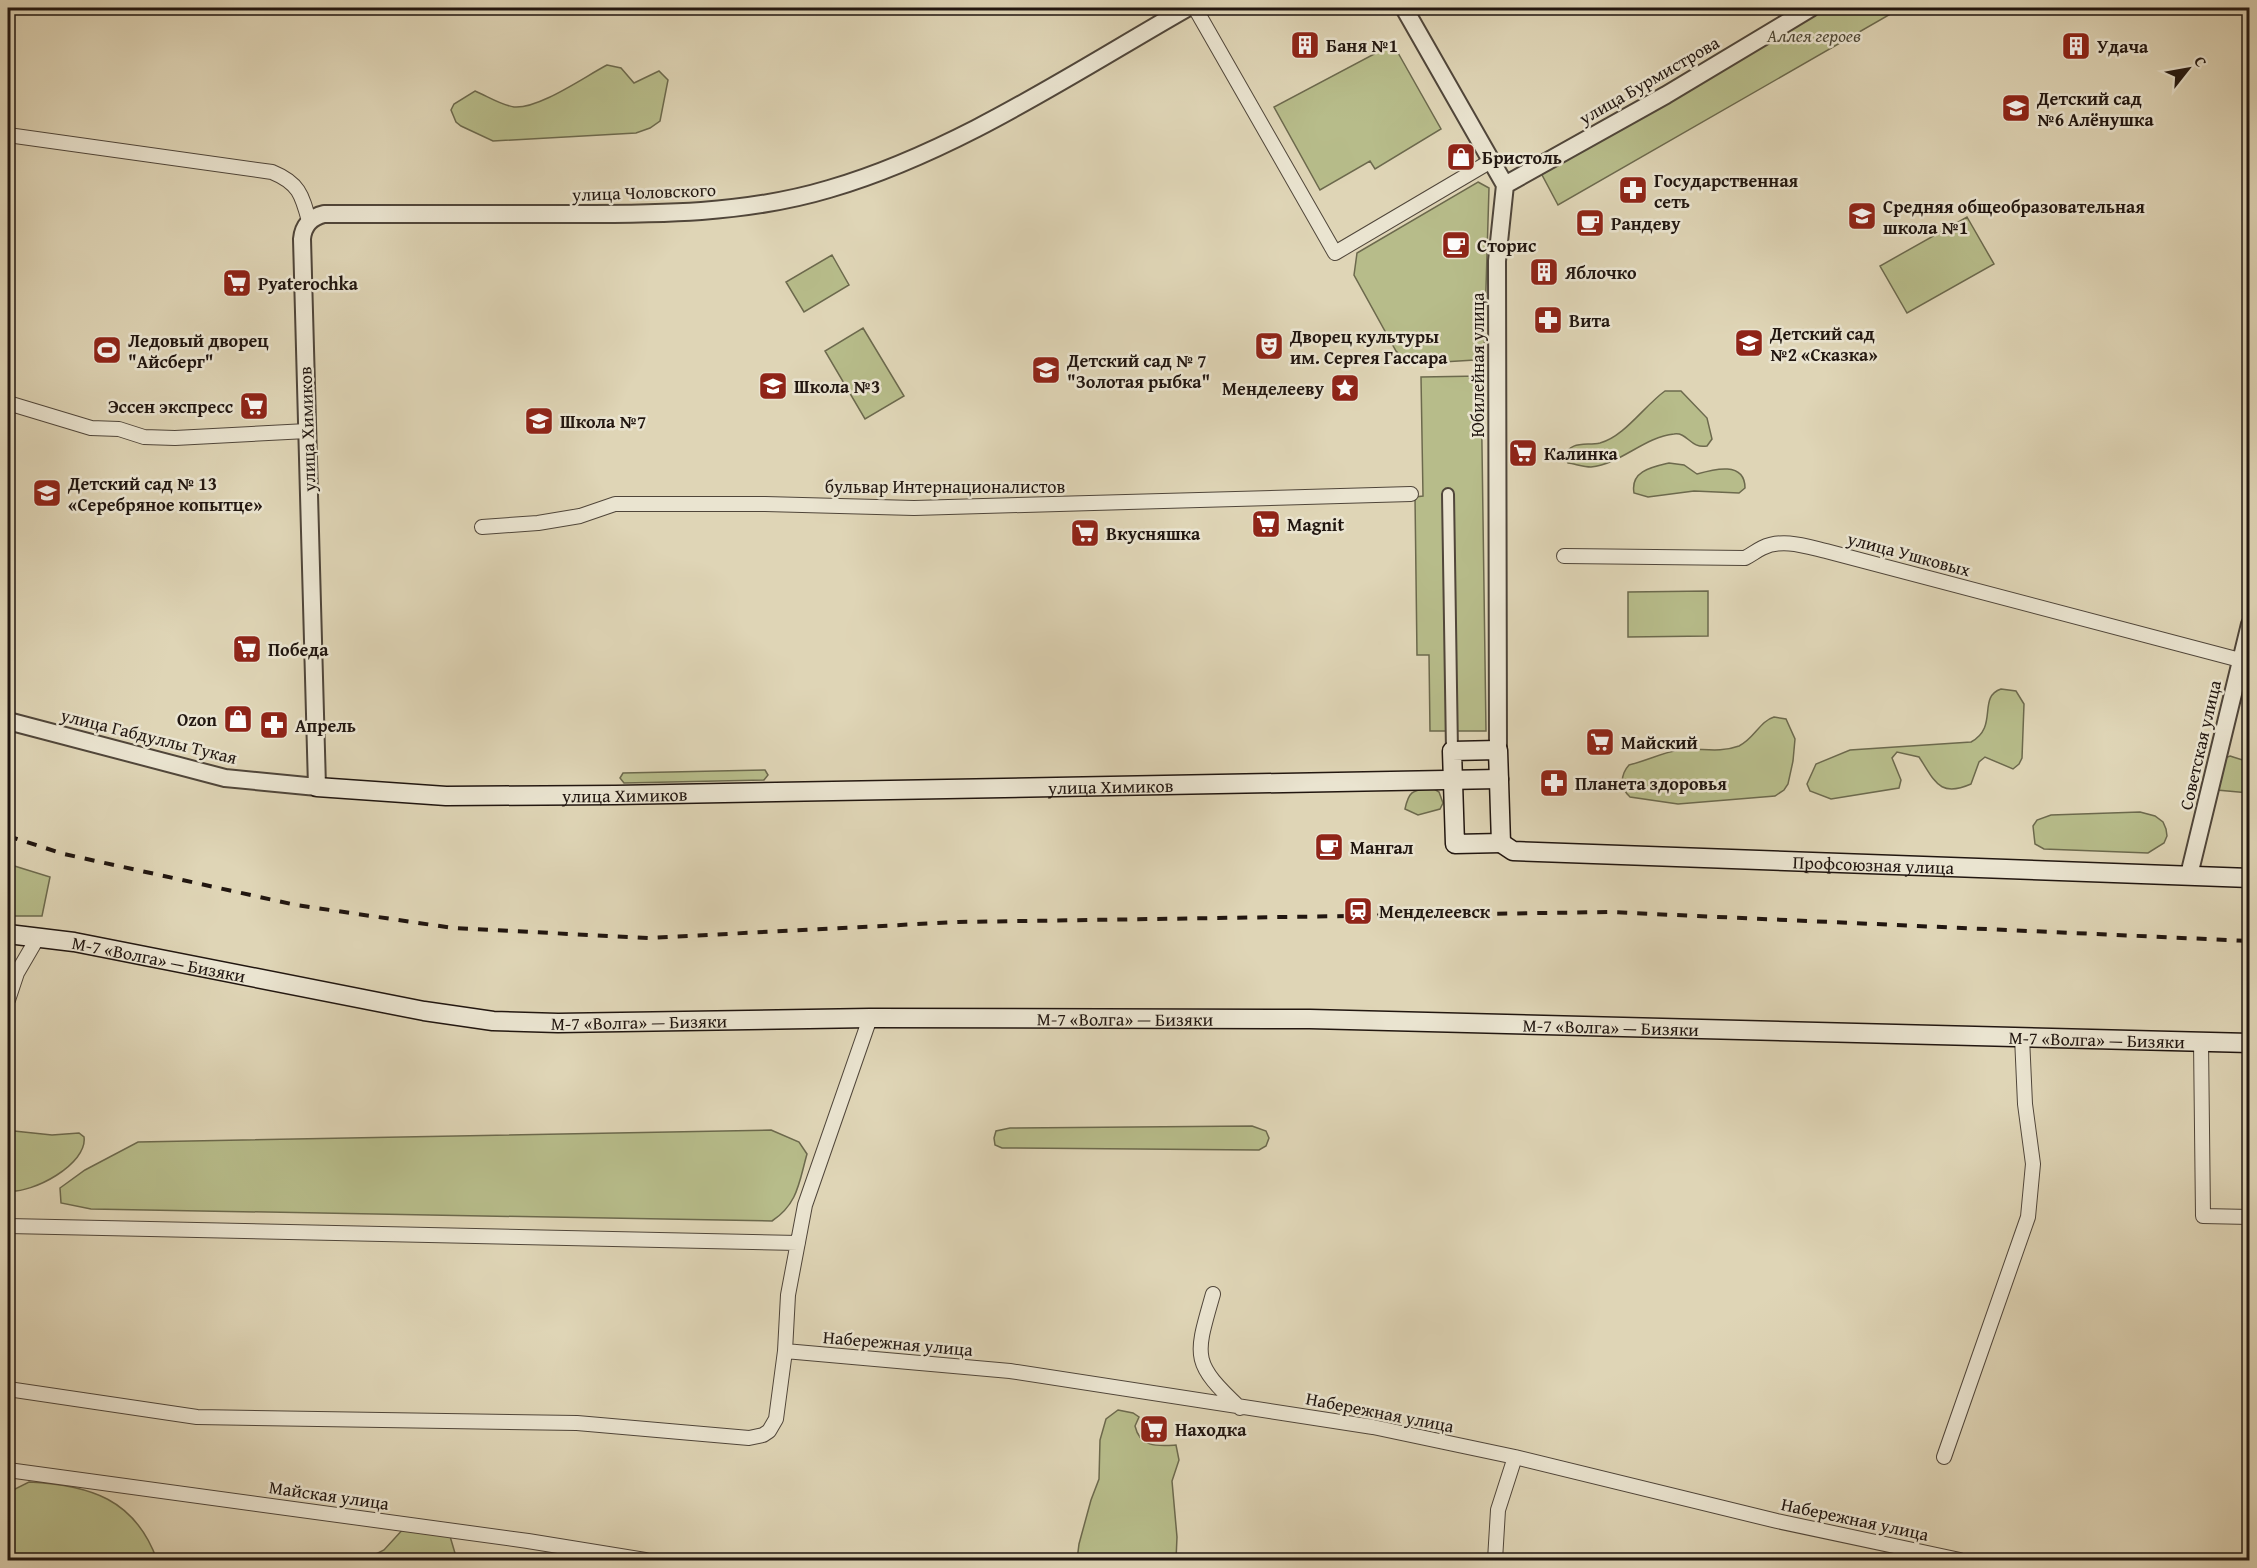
<svg xmlns="http://www.w3.org/2000/svg" width="2257" height="1568" viewBox="0 0 2257 1568" font-family="'Gentium Book Plus',serif">
  <style>
    .green { fill: #b7bc8a; stroke: #6c694d; stroke-width: 1.5 }
    .lines { fill: none; stroke-linecap: round; stroke-linejoin: round }
    .pedestrian-casing { stroke: #50463a; stroke-width: 14 }
    .minor-casing { stroke: #50463a; stroke-width: 16 }
    .tertiary-casing { stroke: #50463a; stroke-width: 20 }
    .secondary-casing { stroke: #211610; stroke-width: 21 }
    .pedestrian { stroke: #eae4d0; stroke-width: 10 }
    .minor { stroke: #eae4d0; stroke-width: 14 }
    .tertiary { stroke: #eae4d0; stroke-width: 16 }
    .secondary { stroke: #eae4d0; stroke-width: 18 }
    .rail { stroke: #211610; stroke-width: 4; stroke-dasharray: 10 10; stroke-linecap: butt }
    .labels { text-anchor: middle; dominant-baseline: central; stroke-width: 5; stroke-linejoin: round; paint-order: stroke }
    .park-label { font-size: 18px; font-style: italic; fill: #4e4835; stroke: #eae4d0 }
    .poi-label { font-size: 18px; font-weight: bold; fill: #211610; stroke: #eae4d0; text-anchor: start }
    .street-label { font-size: 18px; fill: #211610; stroke: #eae4d0 }
  </style>
  <rect width="100%" height="100%" fill="#dfd5b6"/>
  <filter id="stains"><feTurbulence type="fractalNoise" baseFrequency=".00333" numOctaves="4"/><feColorMatrix values="0 0 0 0 .2 0 0 0 0 .09 0 0 0 0 .02 0 0 0 .5 -.17"/></filter>
  <radialGradient id="worn" r=".72"><stop offset=".6" stop-color="#630" stop-opacity="0"/><stop offset="1" stop-color="#630" stop-opacity=".3"/></radialGradient>
  <path class="green" d="M1824,8H1901L1558,205L1541,173Z
    M1393,44L1441,129L1375,169L1370,161L1320,190L1274,107Z
    M607,65L621,68L634,83L659,71L668,80L660,121L650,128L636,133L493,141L461,126L456,122L451,110L454,104L475,91C487,96 501,105 514,107C539,109 584,77 607,65Z
    M1478,182L1489,188L1484,354L1475,360L1410,364L1396,351L1354,275L1357,253Z
    M1967,217L1994,264L1907,313L1880,266Z
    M832,255L849,285L804,312L786,282Z
    M863,328L904,396L865,419L825,351Z
    M1481,376L1486,731H1430L1429,655H1417L1415,497L1423,496L1421,377Z
    M1665,391H1681L1707,418L1712,439L1707,446C1690,449 1688,432 1674,434C1644,437 1621,464 1591,467C1584,467 1575,464 1568,463L1564,457C1570,440 1586,446 1600,443C1624,437 1645,405 1665,391Z
    M1669,463L1684,465L1697,474C1714,469 1745,461 1745,488L1739,493L1694,491L1648,497L1634,493C1630,471 1652,467 1669,463Z
    M1708,591V636L1628,637V592Z
    M2001,689L2016,691L2024,704L2022,758L2019,764L2013,769L1985,757L1979,762L1971,784C1939,798 1935,781 1919,757L1897,752L1892,758L1901,780L1899,788L1831,799L1810,791L1807,784L1816,764L1850,750L1971,742C1999,727 1977,697 2001,689Z
    M1774,717L1786,719L1795,739L1793,761L1788,784L1784,790L1775,796L1678,804L1630,797C1620,788 1620,775 1629,765C1645,761 1662,753 1678,750C1699,747 1717,754 1739,746C1754,739 1760,721 1774,717Z
    M2230,756L2249,762V793L2217,790L2225,758Z
    M765,770L768,775L764,780L624,783L620,778L623,773Z
    M1431,787L1439,792L1443,803L1440,809L1418,815L1405,809C1409,790 1413,791 1431,787Z
    M2140,812L2155,816L2163,822L2166,829L2167,836L2164,843L2148,853L2044,849L2035,844L2033,826L2037,820L2051,815Z
    M8,864L50,877L42,916H8Z
    M1252,1126L1266,1131L1269,1138L1266,1146L1259,1150L1002,1148L995,1145L994,1138L996,1131L1010,1128Z
    M771,1130L799,1142L807,1154C799,1182 798,1204 772,1221L91,1209L61,1203L60,1188L85,1170L138,1142Z
    M14,1131L52,1135L79,1133L84,1137C88,1164 32,1194 8,1191V1133Z
    M1118,1410L1133,1413L1139,1417L1135,1426C1140,1448 1158,1446 1176,1445L1179,1460L1172,1481L1177,1537L1176,1560H1077L1079,1544L1091,1500L1099,1479L1100,1440L1106,1419Z
    M29,1482C90,1485 135,1499 157,1560H8V1500L15,1489Z
    M447,1526L457,1560H364L384,1550L405,1527Z"/>
  <g class="lines">
    <g class="pedestrian-casing">
      <path id="pedestrian" d="M1448,494L1452,751"/>
    </g>
    <g class="minor-casing">
      <path id="minor" d="M1195,8L1335,253L1491,161
        M8,135L272,172C299,183 302,195 309,221
        M8,403L91,428L119,429L144,437L175,438L307,431
        M482,527L538,523L580,516L615,504H765L914,508L1411,494
        M1564,556L1745,558C1751,555 1756,551 1762,548C1782,538 1805,546 1826,551L2240,660
        M8,1000L17,973L38,937
        M2201,1041L2203,1216L2250,1217
        M8,1226L798,1243
        M1213,1294C1195,1357 1191,1362 1240,1408
        M785,1351L1010,1371L1373,1427L1515,1457L1777,1521L1960,1560
        M8,1389L197,1417L577,1423L749,1438L763,1435L769,1431L776,1419L785,1351L788,1295L805,1205L870,1018
        M1944,1457L2028,1217L2033,1164L2025,1104L2022,1037
        M8,1470L528,1541L645,1560
        M1495,1560L1498,1510L1515,1457"/>
    </g>
    <g class="tertiary-casing">
      <path id="tertiary" d="M1404,8L1505,185L1497,261L1498,750
        M1505,185L1666,95L1811,8
        M8,721L225,778L317,787L302,239C303,226 311,217 324,214C403,214 483,214 562,214C652,214 742,215 829,189C956,152 1073,73 1187,8
        M2189,875L2250,624"/>
    </g>
    <g class="secondary-casing">
      <g id="secondary">
        <path d="M1498,750L1501,843L1455,844L1452,751Z"/>
        <path id="s1" d="M317,787L446,796L616,795L1499,779"/>
        <path id="s2" d="M1501,843L1513,851L2250,878"/>
        <path id="s3" d="M8,934L74,942L424,1011L493,1021L558,1023L870,1018L1310,1019L2250,1043"/>
      </g>
    </g>
    <use href="#pedestrian" class="pedestrian"/>
    <use href="#minor" class="minor"/>
    <use href="#tertiary" class="tertiary"/>
    <use href="#secondary" class="secondary"/>
    <path class="rail" d="M8,836L64,854L296,905L453,928L648,938L958,922L1609,912L2250,941"/>
  </g>
  <defs>
    <g id="building-square" transform="scale(1.5)"><rect x="-9" y="-9" width="18" height="18" rx="4" fill="#8f2418" stroke="#eae4d0"/><path d="M-4-6H4V6H1V3H-1V6H-4ZM-2.5-4.3h1.7v1.8h-1.7ZM.8-4.3h1.7v1.8H.8ZM-2.5-1h1.7V.8h-1.7ZM.8-1h1.7V.8H.8Z" fill="#fff"/></g>
    <g id="school-square" transform="scale(1.5)"><rect x="-9" y="-9" width="18" height="18" rx="4" fill="#8f2418" stroke="#eae4d0"/><path d="M0-5L7-2L0 1L-7-2ZM-4 1L0 2.5L4 1V4Q0 6-4 4Z" fill="#fff"/></g>
    <g id="shop-square" transform="scale(1.5)"><rect x="-9" y="-9" width="18" height="18" rx="4" fill="#8f2418" stroke="#eae4d0"/><path d="M-5-2.5h2.3a2.7 3.5 0 0 1 5.4 0H5L5.5 6h-11ZM-1.5-2.5h3a1.5 2.3 0 0 0-3 0Z" fill="#fff"/></g>
    <g id="pharmacy-square" transform="scale(1.5)"><rect x="-9" y="-9" width="18" height="18" rx="4" fill="#8f2418" stroke="#eae4d0"/><path d="M-2-6h4v4h4v4h-4v4h-4v-4h-4v-4h4Z" fill="#fff"/></g>
    <g id="cafe-square" transform="scale(1.5)"><rect x="-9" y="-9" width="18" height="18" rx="4" fill="#8f2418" stroke="#eae4d0"/><path d="M-5.5-4.5H6V0H3Q3 3.5 0 3.5H-2.5Q-5.5 3.5-5.5 0ZM3-3.2v2h1.7v-2ZM-6 4.5H4V6H-6Z" fill="#fff"/></g>
    <g id="supermarket-square" transform="scale(1.5)"><rect x="-9" y="-9" width="18" height="18" rx="4" fill="#8f2418" stroke="#eae4d0"/><path d="M-6-5.5h2.5l.6 2H6L4.5 2H-2.5L-4.4-4H-6ZM-1.5 3.2a1.3 1.3 0 1 0 .1 0ZM3 3.2a1.3 1.3 0 1 0 .1 0Z" fill="#fff"/></g>
    <g id="theatre-square" transform="scale(1.5)"><rect x="-9" y="-9" width="18" height="18" rx="4" fill="#8f2418" stroke="#eae4d0"/><path d="M-5-5.5Q0-4 5-5.5V0Q5 5 0 6Q-5 5-5 0ZM-3.3-2.5H-1v1.5H-3.3ZM1-2.5H3.3v1.5H1ZM-2.8 1Q0 5.5 2.8 1Z" fill="#fff"/></g>
    <g id="stadium-square" transform="scale(1.5)"><rect x="-9" y="-9" width="18" height="18" rx="4" fill="#8f2418" stroke="#eae4d0"/><path d="M0-5a6.5 5 0 1 0 0 10a6.5 5 0 1 0 0-10ZM-3.5-1.8h7v3.6h-7Z" fill="#fff"/></g>
    <g id="sight-square" transform="scale(1.5)"><rect x="-9" y="-9" width="18" height="18" rx="4" fill="#8f2418" stroke="#eae4d0"/><path d="M0-6L1.8-2.2L6-1.7L2.9 1.2L3.7 5.4L0 3.3L-3.7 5.4L-2.9 1.2L-6-1.7L-1.8-2.2Z" fill="#fff"/></g>
    <g id="station-square" transform="scale(1.5)"><rect x="-9" y="-9" width="18" height="18" rx="4" fill="#8f2418" stroke="#eae4d0"/><path d="M-3-6H3Q5-6 5-4V2Q5 4 3 4L4.5 6H3L1.5 4h-3L-3 6H-4.5L-3 4Q-5 4-5 2V-4Q-5-6-3-6ZM-3.5-4v3h7v-3ZM-3.5 1v1.5H-2V1ZM2 1v1.5H3.5V1Z" fill="#fff"/></g>
  </defs>
  <g fill-rule="evenodd">
    <use href="#building-square" x="1305" y="45"/>
    <use href="#building-square" x="2076" y="46"/>
    <use href="#school-square" x="2016" y="108"/>
    <use href="#shop-square" x="1461" y="157"/>
    <use href="#pharmacy-square" x="1633" y="190"/>
    <use href="#school-square" x="1862" y="216"/>
    <use href="#cafe-square" x="1590" y="223"/>
    <use href="#cafe-square" x="1456" y="245"/>
    <use href="#building-square" x="1544" y="272"/>
    <use href="#supermarket-square" x="237" y="283"/>
    <use href="#pharmacy-square" x="1548" y="320"/>
    <use href="#school-square" x="1749" y="343"/>
    <use href="#theatre-square" x="1269" y="346"/>
    <use href="#stadium-square" x="107" y="350"/>
    <use href="#school-square" x="1046" y="370"/>
    <use href="#school-square" x="773" y="386"/>
    <use href="#sight-square" x="1345" y="388"/>
    <use href="#supermarket-square" x="254" y="406"/>
    <use href="#school-square" x="539" y="421"/>
    <use href="#supermarket-square" x="1523" y="453"/>
    <use href="#school-square" x="47" y="493"/>
    <use href="#supermarket-square" x="1266" y="524"/>
    <use href="#supermarket-square" x="1085" y="533"/>
    <use href="#supermarket-square" x="247" y="649"/>
    <use href="#shop-square" x="238" y="719"/>
    <use href="#pharmacy-square" x="274" y="725"/>
    <use href="#supermarket-square" x="1600" y="742"/>
    <use href="#pharmacy-square" x="1554" y="783"/>
    <use href="#cafe-square" x="1329" y="847"/>
    <use href="#station-square" x="1358" y="911"/>
    <use href="#supermarket-square" x="1154" y="1429"/>
  </g>
  <g class="labels">
    <g class="park-label">
      <text x="1814" y="35">Аллея героев</text>
    </g>
    <g class="poi-label">
      <text x="1326" y="45">Баня №1</text>
      <text x="2097" y="46">Удача</text>
      <text x="2037" y="98">Детский сад<tspan x="2037" dy="21">№6 Алёнушка</tspan></text>
      <text x="1482" y="157">Бристоль</text>
      <text x="1654" y="180">Государственная<tspan x="1654" dy="21">сеть</tspan></text>
      <text x="1883" y="206">Средняя общеобразовательная<tspan x="1883" dy="21">школа №1</tspan></text>
      <text x="1611" y="223">Рандеву</text>
      <text x="1477" y="245">Сторис</text>
      <text x="1565" y="272">Яблочко</text>
      <text x="258" y="283">Pyaterochka</text>
      <text x="1569" y="320">Вита</text>
      <text x="1770" y="333">Детский сад<tspan x="1770" dy="21">№2 «Сказка»</tspan></text>
      <text x="1290" y="336">Дворец культуры<tspan x="1290" dy="21">им. Сергея Гассара</tspan></text>
      <text x="128" y="340">Ледовый дворец<tspan x="128" dy="21">"Айсберг"</tspan></text>
      <text x="1067" y="360">Детский сад № 7<tspan x="1067" dy="21">"Золотая рыбка"</tspan></text>
      <text x="794" y="386">Школа №3</text>
      <text x="1324" y="388" text-anchor="end">Менделееву</text>
      <text x="233" y="406" text-anchor="end">Эссен экспресс</text>
      <text x="560" y="421">Школа №7</text>
      <text x="1544" y="453">Калинка</text>
      <text x="68" y="483">Детский сад № 13<tspan x="68" dy="21">«Серебряное копытце»</tspan></text>
      <text x="1287" y="524">Magnit</text>
      <text x="1106" y="533">Вкусняшка</text>
      <text x="268" y="649">Победа</text>
      <text x="217" y="719" text-anchor="end">Ozon</text>
      <text x="295" y="725">Апрель</text>
      <text x="1621" y="742">Майский</text>
      <text x="1575" y="783">Планета здоровья</text>
      <text x="1350" y="847">Мангал</text>
      <text x="1379" y="911">Менделеевск</text>
      <text x="1175" y="1429">Находка</text>
    </g>
    <g class="street-label">
      <text transform="translate(1649 80) rotate(-30)">улица Бурмистрова</text>
      <text transform="translate(644 192) rotate(-2)">улица Чоловского</text>
      <text transform="translate(1477 365) rotate(-90)">Юбилейная улица</text>
      <text transform="translate(307 429) rotate(-92)">улица Химиков</text>
      <text x="945" y="486">бульвар Интернационалистов</text>
      <text transform="translate(1909 554) rotate(15)">улица Ушковых</text>
      <text transform="translate(149 736) rotate(14)">улица Габдуллы Тукая</text>
      <text transform="translate(2200 745) rotate(-77)">Советская улица</text>
      <text stroke="none"><textPath href="#s1" startOffset="794">улица Химиков</textPath></text>
      <text stroke="none"><textPath href="#s1" startOffset="308">улица Химиков</textPath></text>
      <text stroke="none"><textPath href="#s2" startOffset="375">Профсоюзная улица</textPath></text>
      <text stroke="none"><textPath href="#s3" startOffset="153">М-7 «Волга» — Бизяки</textPath></text>
      <text stroke="none"><textPath href="#s3" startOffset="1125">М-7 «Волга» — Бизяки</textPath></text>
      <text stroke="none"><textPath href="#s3" startOffset="639">М-7 «Волга» — Бизяки</textPath></text>
      <text stroke="none"><textPath href="#s3" startOffset="1611">М-7 «Волга» — Бизяки</textPath></text>
      <text stroke="none"><textPath href="#s3" startOffset="2097">М-7 «Волга» — Бизяки</textPath></text>
      <text transform="translate(898 1343) rotate(5)">Набережная улица</text>
      <text transform="translate(1380 1412) rotate(11)">Набережная улица</text>
      <text transform="translate(329 1495) rotate(8)">Майская улица</text>
      <text transform="translate(1855 1519) rotate(12)">Набережная улица</text>
    </g>
  </g>
  <rect width="2257" height="1568" fill="none" stroke="#dfd5b6" stroke-width="30"/>
  <rect x="9" y="9" width="2239" height="1550" fill="none" stroke="#211610" stroke-width="3"/>
  <rect x="15" y="15" width="2227" height="1538" fill="none" stroke="#211610" stroke-width="1.5"/>
  <g transform="translate(2188 69) rotate(59)" stroke="#eae4d0" stroke-width="4.5" paint-order="stroke">
  <path d="M0-4.5L10 22L0 15L-10 22Z" fill="#211610"/>
  <text y="-9" font-size="16" font-weight="bold" text-anchor="middle" fill="#211610">С</text>
  </g>
  <rect width="100%" height="100%" filter="url(#stains)"/>
  <rect width="100%" height="100%" fill="url(#worn)"/>
</svg>
